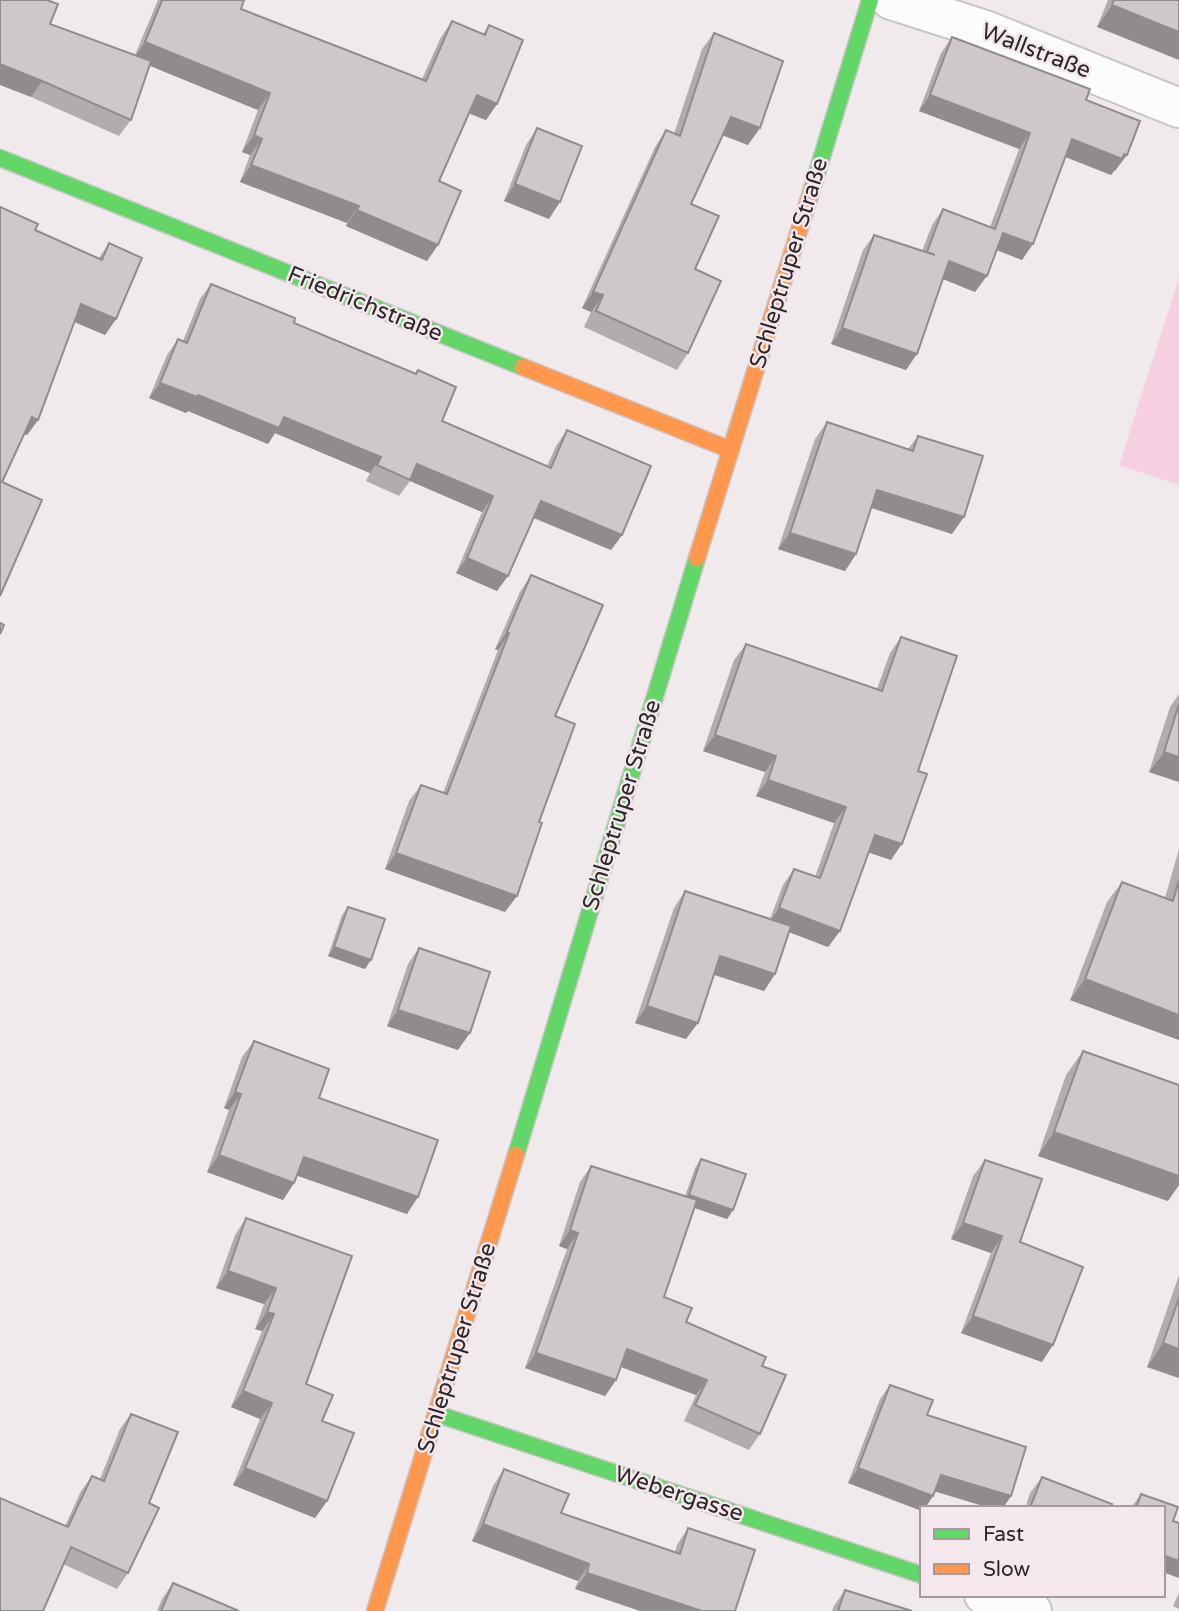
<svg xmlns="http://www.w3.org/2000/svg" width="1179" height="1611" viewBox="0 0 1179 1611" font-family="'Varela Round',sans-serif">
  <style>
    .green { fill: #f6cfe1 }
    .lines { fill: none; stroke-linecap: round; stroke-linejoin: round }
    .street-casing { stroke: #c9c4c6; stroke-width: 42 }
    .fast-casing { stroke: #c9c4c6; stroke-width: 19 }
    .slow-casing { stroke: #c9c4c6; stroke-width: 19 }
    .street { stroke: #fdfcfc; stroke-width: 38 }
    .fast { stroke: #63d668; stroke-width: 16 }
    .slow { stroke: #ff974d; stroke-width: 16 }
    .wall { fill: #b1acae }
    .shaded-wall { fill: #908c8d }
    .building { fill: #cec8ca; stroke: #908c8d; stroke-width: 2 }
    .labels { text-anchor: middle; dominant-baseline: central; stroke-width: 5; stroke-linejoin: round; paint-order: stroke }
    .street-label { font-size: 23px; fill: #2c2729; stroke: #f4e7ed }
  </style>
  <rect width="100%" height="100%" fill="#f1eaed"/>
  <path class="green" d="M1179,278V485L1119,465Z"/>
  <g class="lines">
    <g class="street-casing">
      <path id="street" d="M891,0L985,30L1179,108
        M984,1595L1032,1611"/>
    </g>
    <g class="fast-casing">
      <path id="fast" d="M0,158L523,367
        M812,189L870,0
        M516,1155L697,558
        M437,1414L922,1575"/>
    </g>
    <g class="slow-casing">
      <path id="slow" d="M523,367L731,450
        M697,558L812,189
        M375,1611L516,1155"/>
    </g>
    <use href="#street" class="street"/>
    <use href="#fast" class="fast"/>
    <use href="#slow" class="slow"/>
  </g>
  <path class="wall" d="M158,0H244L241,9L422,79L441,37L452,21L483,34L489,25L497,104L486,120L469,113L439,181L427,261L346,226L347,223L240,182L250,155L242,152L258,110L149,65L131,120L119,136L31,97L50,24L135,55Z
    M1108,0H1179L1097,27Z
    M714,33L748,145L723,135L691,204L695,269L688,353L677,370L584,327L591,312L582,308L655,147L666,130L674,134L702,49Z
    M952,37L1086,100L1115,171H1114L1111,175L1065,157L1022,260L996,250L975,292L943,279L906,370L831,344L863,250L874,235L922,251L932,225L943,209L990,227L1019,149L919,111L941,53Z
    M537,128L549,219L504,201L526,145Z
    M0,207L35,230L99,258L109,243L116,319L105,335L74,322L38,420L27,435L24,434L2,482Z
    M211,284L294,323L415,373L418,370L442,421L547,466L556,446L567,430L622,535L611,550L533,518L497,591L456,573L482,512L410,481L399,496L366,481L370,473L275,433L268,444L188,411L186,413L149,398L167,355L178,339L183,341L200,299Z
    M827,422L908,449L918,436L952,534L871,508L856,554L845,571L778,549L815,439Z
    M531,575L555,716L505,912L385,869L409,801L421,785L443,793L498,650L495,649L520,592Z
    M901,637L918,771L891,860L869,852L840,931L828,947L789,932L775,974L764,991L714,974L686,1039L635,1023L674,908L685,891L770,919L783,885L794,869L815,877L834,823L756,796L765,772L703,751L734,660L746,644L877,689L890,653Z
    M1179,694V782L1149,772L1170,707Z
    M1179,849V1040L1070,1000L1107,902L1122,882L1165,898Z
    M348,907L365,969L328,956L342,915Z
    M419,948L458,1050L387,1026L408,964Z
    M254,1041L319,1098L407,1214L297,1175L294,1183L283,1200L207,1172L229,1110L224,1108L242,1057Z
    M1083,1051L1168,1201L1038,1156L1066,1075Z
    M701,1159L733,1210L727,1219L695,1208L664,1297L686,1322L762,1366L760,1434L749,1450L684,1421L696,1395L621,1367L616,1380L605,1396L525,1368L567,1249L559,1246L580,1182L591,1166L685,1196L695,1168Z
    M985,1160L1020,1242L1042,1362L961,1333L991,1253L951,1239L973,1176Z
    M246,1218L352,1256L306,1384L322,1421L327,1501L315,1518L233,1485L260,1419L231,1407L262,1331L255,1329L264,1304L216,1288L235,1235Z
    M1179,1275V1378L1147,1367Z
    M890,1385L927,1415L1011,1496L1003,1508H990L935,1491L933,1496L925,1508H922V1511L848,1483L880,1399Z
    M131,1414L149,1503L128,1573L117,1589L63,1564L65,1526L81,1491L92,1476L100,1479L120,1429Z
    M504,1469L561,1513L675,1552L677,1545L688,1528L735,1611L575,1589L578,1581L472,1541L493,1486Z
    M1042,1477L1111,1508H1025L1030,1493Z
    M1141,1494L1178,1507L1173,1521L1179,1523V1578L1163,1572V1508H1131Z
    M173,1583L239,1611H157L162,1599Z
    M845,1590L912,1611H832L834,1606Z
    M1179,1593V1609L1173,1606Z"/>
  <path class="shaded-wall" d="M1112,5L1179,32V60L1097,27Z
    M145,42L270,93L258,110L133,59Z
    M0,64L42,81L31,97L0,85Z
    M477,95L497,104L486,120L465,112Z
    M930,95L1030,133L1019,149L919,111Z
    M731,117L760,128L748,145L719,134Z
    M254,135L262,139L250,155L242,152Z
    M1072,139L1124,154L1127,155L1115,171H1114L1111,175L1061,155Z
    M251,165L359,206L347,223L240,182Z
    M515,184L560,202L549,219L504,201Z
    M357,210L438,245L427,261L346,226Z
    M1003,233L1033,244L1022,260L992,248Z
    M949,261L987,276L975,292L938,277Z
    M593,292L603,295L591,312L582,308Z
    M81,304L116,319L105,335L70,320Z
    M842,328L917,354L906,370L831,344Z
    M160,383L198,395L284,417L381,457L370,473L275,433L268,444L188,411L186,413L149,398Z
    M32,417L38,420L27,435L21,433Z
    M417,464L493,496L482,512L410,481Z
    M877,490L964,517L952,534L866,506Z
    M541,501L622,535L611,550L530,516Z
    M790,533L856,554L845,571L778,549Z
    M467,558L508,576L497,591L456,573Z
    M507,632L509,633L498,650L495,649Z
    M715,735L776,756L765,772L703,751Z
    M1164,752L1179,757V782L1149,772Z
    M768,780L846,807L834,823L756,796Z
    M875,835L902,844L891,860L864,851Z
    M396,853L517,896L505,912L385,869Z
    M779,908L840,931L828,947L768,924Z
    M334,947L371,960L365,969L328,956Z
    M720,956L775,974L764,991L708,973Z
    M1085,979L1179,1015V1040L1070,1000Z
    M647,1006L698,1023L686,1039L635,1023Z
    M398,1010L470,1033L458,1050L387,1026Z
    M235,1092L241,1094L229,1110L224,1108Z
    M1054,1132L1179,1176V1185L1168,1201L1038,1156Z
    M219,1155L294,1183L283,1200L207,1172Z
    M304,1157L418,1197L407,1214L292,1174Z
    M689,1195L733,1210L727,1219L683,1204Z
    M963,1223L1002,1236L991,1253L951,1239Z
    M570,1230L578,1233L567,1249L559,1246Z
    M228,1271L276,1288L264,1304L216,1288Z
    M267,1312L274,1314L262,1331L255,1329Z
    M973,1316L1053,1345L1042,1362L961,1333Z
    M1163,1343L1179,1349V1378L1147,1367Z
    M627,1349L707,1380L696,1395L616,1365Z
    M536,1353L616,1380L605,1396L525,1368Z
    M243,1391L272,1403L260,1419L231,1407Z
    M245,1468L327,1501L315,1518L233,1485Z
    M858,1468L933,1496L925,1508H922V1511L848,1483Z
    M941,1475L1011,1496L1003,1508H990L930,1490Z
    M483,1524L589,1564L578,1581L472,1541Z
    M1163,1555L1179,1561V1578L1163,1572Z
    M587,1573L702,1611H640L575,1589Z"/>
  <path class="building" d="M0,0H47L58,4L50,24L151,61L131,120L42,81L0,64Z
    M162,0H244L241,9L426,81L452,21L485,35L489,25L523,40L497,104L477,95L439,181L461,191L438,245L357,210L359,206L251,165L262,139L254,135L270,93L145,42Z
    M1114,0H1179V32L1112,5Z
    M714,33L783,61L760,128L731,117L691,204L719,216L695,269L721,281L688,353L596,311L603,295L593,292L666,130L680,136Z
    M952,37L1090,89L1086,100L1140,121L1127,155L1124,154L1122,159L1072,139L1033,244L1003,233L987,276L949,261L917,354L842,328L874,235L935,255L927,252L943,209L995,229L1030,133L930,95Z
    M537,128L582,146L560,202L515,184Z
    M0,207L38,224L35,230L102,260L109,243L142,258L116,319L81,304L38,420L32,417L2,482L42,500L0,596Z
    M211,284L295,318L294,323L416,374L418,370L456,387L442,421L551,468L567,430L651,466L622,535L541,501L508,576L467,558L493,496L417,464L410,480L377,465L381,457L284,417L279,428L198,395L197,397L160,383L178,339L187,343Z
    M827,422L913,451L918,436L983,456L964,517L877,490L856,554L790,533Z
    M531,575L603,605L555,716L575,724L539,822L542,823L517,896L396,853L421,785L447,794L509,633L507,632Z
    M0,623L4,625L0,634Z
    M901,637L957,656L918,771L927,774L902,844L875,835L840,931L779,908L794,869L820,878L846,807L768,780L776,756L715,735L746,644L882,691Z
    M1179,704V757L1164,752Z
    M1179,880V1015L1085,979L1122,882L1173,901Z
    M685,891L791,926L775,974L720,956L698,1023L647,1006Z
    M348,907L385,919L371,960L334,947Z
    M419,948L490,972L470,1033L398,1010Z
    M254,1041L329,1069L319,1098L438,1140L418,1197L304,1157L294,1183L219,1155L241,1094L235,1092Z
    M1083,1051L1179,1085V1176L1054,1132Z
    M701,1159L746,1174L733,1210L689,1195Z
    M985,1160L1042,1179L1020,1242L1083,1267L1053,1345L973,1316L1002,1236L963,1223Z
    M591,1166L697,1200L664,1297L692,1308L686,1322L766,1357L762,1366L786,1375L760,1434L695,1405L707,1380L627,1349L616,1380L536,1353L578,1233L570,1230Z
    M246,1218L352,1256L306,1384L333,1395L322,1421L354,1433L327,1501L245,1468L272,1403L243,1391L274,1314L267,1312L276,1288L228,1271Z
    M1179,1298V1349L1163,1343Z
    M890,1385L933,1400L927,1415L1026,1447L1011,1496L941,1475L933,1496L858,1468Z
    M131,1414L178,1432L149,1503L159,1508L128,1573L71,1547L43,1611H0V1498L68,1527L92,1476L104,1481Z
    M504,1469L569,1494L561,1513L680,1554L688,1528L755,1550L735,1611H702L587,1573L589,1564L483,1524Z
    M1042,1477L1112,1504L1111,1508H1030Z
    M1141,1494L1178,1507L1173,1521L1179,1523V1561L1163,1555V1508H1136Z
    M173,1583L239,1611H161Z
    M845,1590L912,1611H838Z"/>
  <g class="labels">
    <g class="street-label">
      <text transform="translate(1036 51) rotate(21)">Wallstraße</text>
      <text transform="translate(789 263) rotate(-73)">Schleptruper Straße</text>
      <text transform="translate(365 304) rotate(22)">Friedrichstraße</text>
      <text transform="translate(622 805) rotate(-73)">Schleptruper Straße</text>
      <text transform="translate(457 1348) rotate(-73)">Schleptruper Straße</text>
      <text transform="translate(679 1494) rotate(18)">Webergasse</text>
    </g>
  </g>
  <rect x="920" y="1506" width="245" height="91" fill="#f4e7ed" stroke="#a49a9f" stroke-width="2"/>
  <rect x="934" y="1529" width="35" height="10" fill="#63d668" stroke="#a49a9f" stroke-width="2"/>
  <text x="983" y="1541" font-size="21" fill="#2c2729">Fast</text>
  <rect x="934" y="1564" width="35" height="10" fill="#ff974d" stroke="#a49a9f" stroke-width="2"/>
  <text x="983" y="1576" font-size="21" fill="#2c2729">Slow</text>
</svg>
